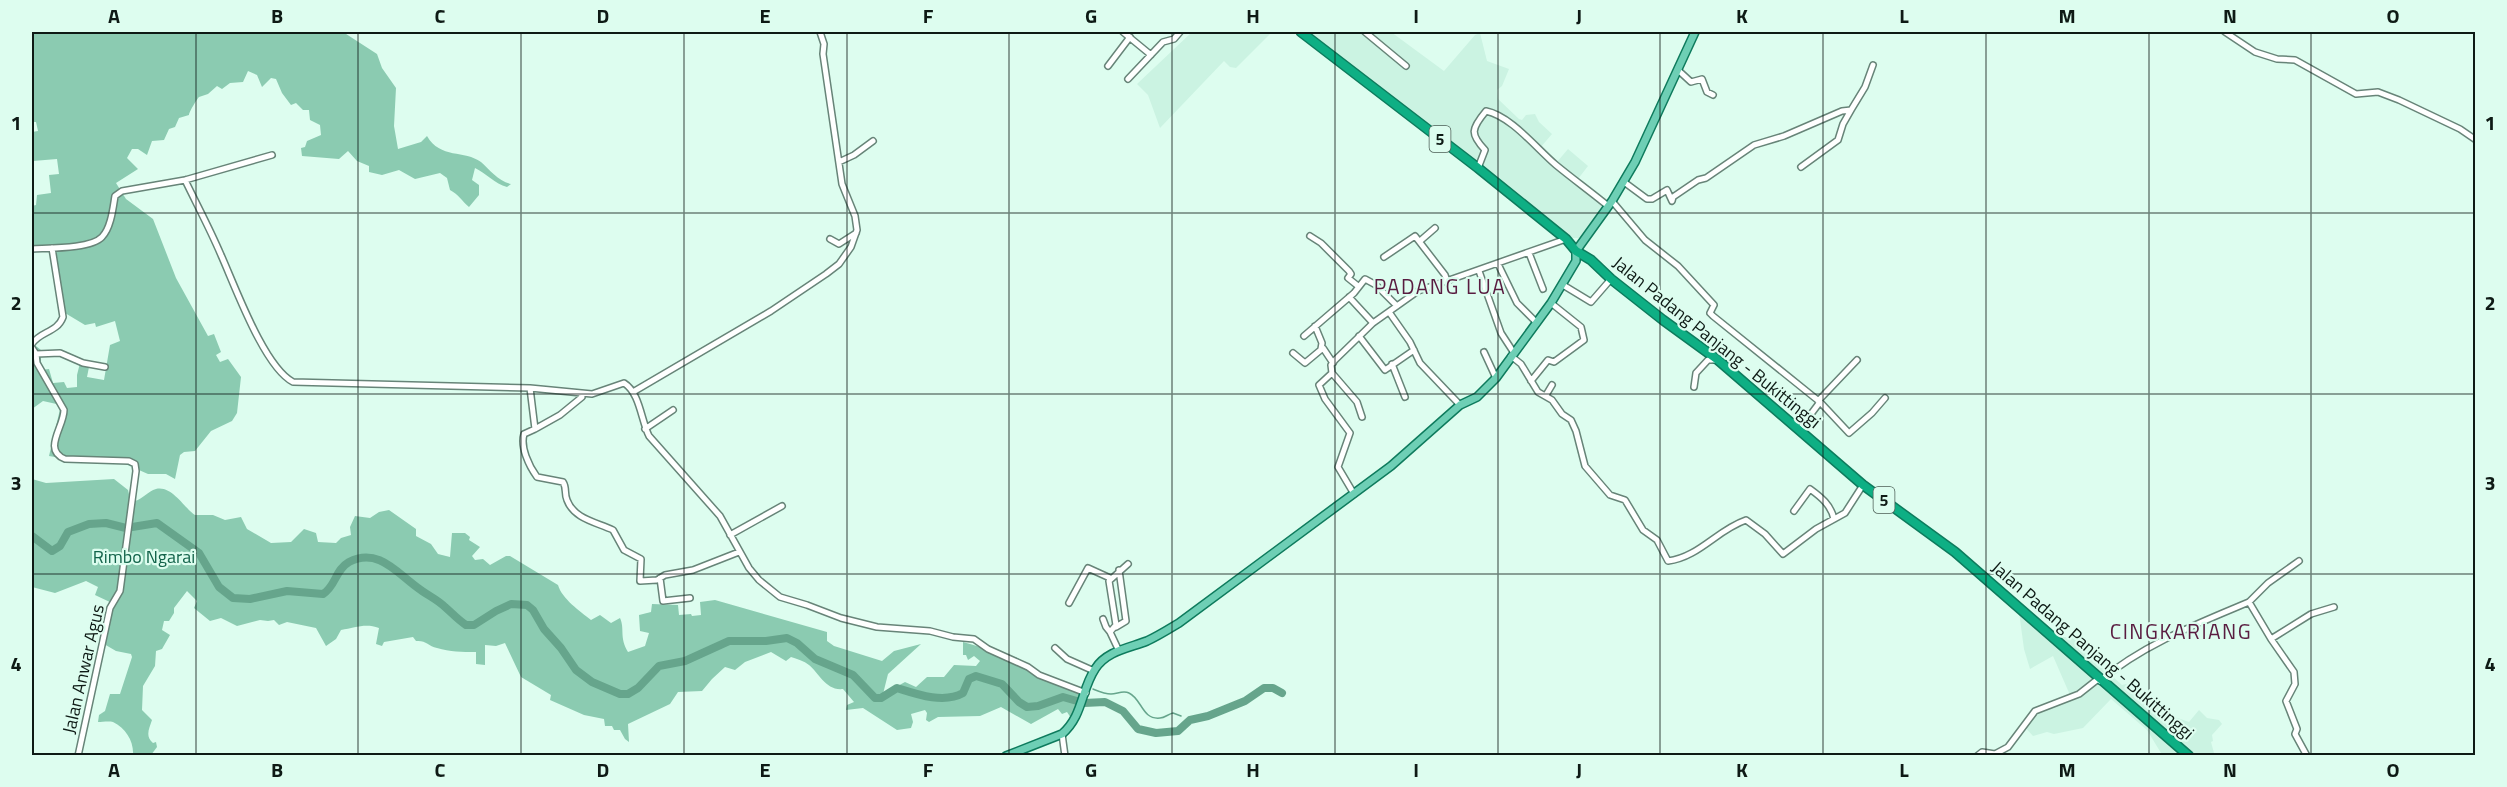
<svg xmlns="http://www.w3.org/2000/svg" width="2507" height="787" viewBox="0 0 2507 787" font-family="'Titillium Web',sans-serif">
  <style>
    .built { fill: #cbf3e2 }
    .forest { fill: #8bcbb1 }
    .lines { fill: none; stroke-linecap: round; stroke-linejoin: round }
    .stream { stroke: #66a58c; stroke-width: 1.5 }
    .river { stroke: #66a58c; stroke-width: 8 }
    .minor-casing { stroke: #678478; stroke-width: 8 }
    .major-casing { stroke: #0e7b5d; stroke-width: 10 }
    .highway-casing { stroke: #0e7b5d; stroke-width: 11 }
    .minor { stroke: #fff; stroke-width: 5 }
    .major { stroke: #6ecfb5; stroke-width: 7 }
    .highway { stroke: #0eaf84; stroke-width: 8 }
    .grid { fill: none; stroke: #0e1a15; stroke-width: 1.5; stroke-opacity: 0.55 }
    .labels { text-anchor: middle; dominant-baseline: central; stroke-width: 4.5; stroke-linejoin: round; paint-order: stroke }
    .shield { fill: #ddfdef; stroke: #4c5e56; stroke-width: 1.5 }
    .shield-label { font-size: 16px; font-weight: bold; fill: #0e1a15 }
    .street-label { font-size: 18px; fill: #0e1a15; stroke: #ddfdef }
    .park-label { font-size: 18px; fill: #12634a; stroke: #ddfdef }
    .quarter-label { font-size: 21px; letter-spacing: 1.5px; fill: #591c40; stroke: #ddfdef }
    .neatline { fill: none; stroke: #0e1a15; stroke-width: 2 }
    .grid-label { font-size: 20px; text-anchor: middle; font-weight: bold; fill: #0e1a15 }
  </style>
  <rect width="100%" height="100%" fill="#ddfdef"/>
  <path class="built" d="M1192,32H1272L1236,68L1230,67L1224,61L1160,128L1148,95L1137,84Z
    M1309,32H1391L1444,71L1475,35L1480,33L1487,61L1509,69L1502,86L1497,90L1498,99L1519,119L1522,120L1526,115L1535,114L1539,122L1552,134L1540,148L1557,162L1568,149L1588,166L1578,179L1603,204L1584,235L1579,238H1571Z
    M2019,612L2058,637H2075L2089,646L2115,672L2111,675L2122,685L2131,683L2175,717L2189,722L2199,710L2207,718L2219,720L2222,724L2212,735L2213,741L2211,742L2214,753L2217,755H2159L2161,753L2147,730L2111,699L2083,728L2054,734L2047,732L2033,736L2022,724L2033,712L2070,695L2053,656L2030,669L2024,649Z"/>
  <path class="forest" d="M32,32H343L377,54L382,68L396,88L394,126L398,149L421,142L427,136C440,159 465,150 481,162C490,170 498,181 511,184L507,187C495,184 486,173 475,168L472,180L479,185V195L469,207C462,201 458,194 450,190L447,178L440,173L415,179L399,170L382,175L369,172V166L357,161L348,151L339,159L302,156L301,148L305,147L307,141L321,135L320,125L310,120L309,110H303L296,103L291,105L282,93L276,79L271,78L262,87L257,75L248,71L243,82L230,83L222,89L217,86L208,94L199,97C197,99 189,112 189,115L179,118L175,127L169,129L164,140L152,141L147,155L138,149H132L127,158L138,169L116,183L126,199L153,219L176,278L208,336L214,334L221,352L216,355L220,362L228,359L241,377L237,413L232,421L211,431L195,451L184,452L180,455L175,479L166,474H148L123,463L73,460L49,456L61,405L43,401L32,409V343L41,350V370L49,369L53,383L64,382L67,388L77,387V375L81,359L90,362L87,377L104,380L110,345L120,341L115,321L96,327L95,323L85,325L65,313L55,248L32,247V206L36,205L37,195L51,193L49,175L59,174L57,159L33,161L32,132L38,131L36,122H32Z
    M32,479L46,483L114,479L128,490L130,498L135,501C143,499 148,491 156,489C172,485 185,509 195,515H213L225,520L241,517L247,529L271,543L291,542L304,529L316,533L318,542L336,543L341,538L351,535L350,527L355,516L370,518L379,512L389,510L416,529V536L431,544L438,554L450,557L452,533H465L470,537L469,540L480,547L472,556L475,560L483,559L490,565L506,556H510L558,585C562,599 580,611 591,620L600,615L611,623L620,618C625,629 619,637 628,652L645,646L649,633L640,631L639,615L651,612L652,604L678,605L679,615L691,614L692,616L701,615L700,602L715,600L827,632V641L834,646L882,661L894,651L921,644L888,674L883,694L905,682L916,687L927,677H944L954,665L976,666L980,661L974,656L968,660L966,655H963V642L1018,658L1041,673L1082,690L1081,712L1075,724L1067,712L1062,714L1058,709L1031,724L1001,707L980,716L938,717L929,722L926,720L927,713L925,710L911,714L913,722L911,728L897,730L863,708L846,710L847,705L854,702L843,689C826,691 819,673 809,665C804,661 797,659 791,657L786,661L771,652L745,662L735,670L725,667L712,679L702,691L678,692L670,704L628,724L629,742L625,739L620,730H614L612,726H605L604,719L584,715L550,700L551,695L521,677L505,643L496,646L485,645V665L476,664V652C462,652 450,652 437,648C428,646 426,640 416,641L413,637L384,642L382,646L376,644L379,628C365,623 355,628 341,630L336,639L326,646L316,628L287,622L279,625L274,620L268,621L260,620L237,626L221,618L210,621L194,608L197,601L187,591L174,608V613L169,621H164L162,630L170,635L162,649L156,651L155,666L143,686L142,710L152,720C149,729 145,736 153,743L156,742L157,747L151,755H133C134,742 126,728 113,722C109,721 102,722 98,722L99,715L105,711L110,694H120L132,657L131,654L116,651L104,644L114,604L95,595L98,587L86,581L55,593L32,587Z"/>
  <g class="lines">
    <path class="stream" d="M1093,689C1098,691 1105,694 1111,694C1117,694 1123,690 1129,693C1142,699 1142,720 1160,718C1165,718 1168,714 1173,713L1181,716"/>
    <path class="river" d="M32,536L52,551L60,546L68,532L89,524L106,523L126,528L157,523L199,553L219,587L233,598L250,599L287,591L323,594C336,586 335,570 349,562C378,547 397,573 418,588C427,595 437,599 445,607C452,613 458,620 466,625H474L496,611L511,604L527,605L533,610L544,629L561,648L576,670L592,682L620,694H628L638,688L659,666L685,661L729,641H766L787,638L797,643L815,659L853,675L875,698H881L897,688C916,694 944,704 963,693L969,679L976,676L1002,684L1019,702L1027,707L1038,706L1063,697L1084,703L1105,702L1123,711L1138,729L1156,733L1178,731L1190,720L1208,716L1245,701L1264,688H1273L1282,693"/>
    <g class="minor-casing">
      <path id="minor" d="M1123,32L1151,55
        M1365,32L1406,66
        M2225,32L2255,52L2277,59L2295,60L2356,94L2378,92L2399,100L2460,129L2476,140
        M1108,66L1130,37
        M1678,70L1691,82L1702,79L1707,92L1713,95
        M1128,79L1163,42L1174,39L1180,32
        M839,162L854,155L873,141
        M1801,167L1838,140L1843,124L1851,110
        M1478,168L1485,150C1470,134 1471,129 1486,111C1511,116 1536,148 1556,165C1573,179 1591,192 1608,206
        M185,180C197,205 210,229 221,255C235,286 264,367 293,382L530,388L592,394L624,383C640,393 641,420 649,436L720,516L749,568L759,580L780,597L807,605L841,618L877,627L930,631L953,637L974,639L988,649L1028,667L1039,675L1086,693
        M1624,182L1647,199H1652L1667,190L1672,201L1673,197L1698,180L1706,178L1754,145L1784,136L1842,111L1851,110L1865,87L1873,65
        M1612,201L1645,240L1678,266L1714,305L1710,313L1713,316L1820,402L1849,433L1872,413L1885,398
        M1310,236L1321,243L1349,271L1351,274L1348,278L1358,286
        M830,239L839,244L856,233
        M1420,241L1435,228
        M32,249C48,248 91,249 102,237C111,228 113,208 115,196L122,191L185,180L272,155
        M1529,253L1543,289
        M1384,257L1415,236L1445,275L1447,281
        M1498,264L1517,303L1537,323
        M1479,271L1501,333L1514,353
        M1563,285L1591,302L1611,279
        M1349,297L1373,323
        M1389,312L1410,342L1420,363L1460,405
        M1315,326L1322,343L1321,349
        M1304,336L1354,293L1365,279L1376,285L1397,306
        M1359,336L1385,370L1414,350
        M32,344C40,331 57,333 63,317L52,248
        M32,348L36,354L37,363L64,410C64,427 42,450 65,459L129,461L135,464L136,471L120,591L110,608L78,756
        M1484,352L1496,378
        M1293,353L1305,363L1323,348L1333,363
        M36,354L60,353L83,363L105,367
        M1511,356L1521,364L1538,392L1552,400L1562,414L1571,420L1576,431L1585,466L1610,495L1625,500L1643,530L1657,540L1668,561C1699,557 1717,530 1746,520L1765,534L1783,554L1816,529L1845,513L1863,485
        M1392,364L1405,397
        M1332,373L1357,402L1362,417
        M1531,381L1548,360L1554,362L1584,340L1581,327L1551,303
        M1694,387L1696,373L1708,360H1717
        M530,388L535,429L524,434C520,447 529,466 537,477L563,482C567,488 564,493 567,500C574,519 596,522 613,530L624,550L641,559L640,581L657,580L665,575L693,570L739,552
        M633,392L771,311L826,274L839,264L851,247L857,230L855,216L842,184L823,54L824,44L820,32
        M1546,395L1552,385
        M1818,401L1857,360
        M535,429L560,415L582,397L581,393
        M645,429L673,410
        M1799,430L1820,402
        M1354,494L1338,467L1350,433L1325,399L1319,385L1332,373L1331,365L1335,360L1373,323L1418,291L1566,239
        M1794,511L1810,489C1821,497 1831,505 1834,519
        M730,535L782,506
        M660,578L663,601L690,598
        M2249,602L2268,583L2299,561
        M1069,603L1088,568L1110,578
        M1103,619L1106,627L1110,632
        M1116,627L1126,621L1119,570
        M2271,639L2311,614L2334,607
        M1055,648L1067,659L1094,671
        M1119,651L1110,632L1116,625L1109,581L1128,564
        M2100,681C2142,645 2199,623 2249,602L2271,639L2294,672L2295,684L2286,701L2297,729L2295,734L2307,756
        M1062,734L1065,756
        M1977,756L1982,752L1995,754L2008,747L2035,711L2079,694L2098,679"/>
    </g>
    <g class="major-casing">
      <path id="major" d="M1006,756L1062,734C1083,716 1081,690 1095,669C1106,651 1129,648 1147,641C1158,636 1169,629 1179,623L1391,466L1460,405L1477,397L1496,378L1551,303L1576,261V251L1612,201L1635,162L1695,32"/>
    </g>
    <g class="highway-casing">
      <path id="highway" d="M1301,32L1478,168L1566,239L1576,251L1591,260L1611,279L1663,320L1718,360L1863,485L1955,552L2189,756"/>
    </g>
    <use href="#minor" class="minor"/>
    <use href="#major" class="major"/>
    <use href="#highway" class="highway"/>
  </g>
  <path class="grid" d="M196,32V756M358,32V756M521,32V756M684,32V756M847,32V756M1009,32V756M1172,32V756M1335,32V756M1498,32V756M1660,32V756M1823,32V756M1986,32V756M2149,32V756M2311,32V756M32,213H2476M32,394H2476M32,574H2476"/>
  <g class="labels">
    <g class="shield">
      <rect x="1429.5" y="126" width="21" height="26" rx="4.5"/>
      <rect x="1873.5" y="487" width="21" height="26" rx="4.5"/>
    </g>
    <g class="shield-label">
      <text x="1440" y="139">5</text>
      <text x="1884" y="500">5</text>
    </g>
    <g class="street-label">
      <text transform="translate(1717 342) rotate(39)">Jalan Padang Panjang - Bukittinggi</text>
      <text transform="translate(2093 650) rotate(41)">Jalan Padang Panjang - Bukittinggi</text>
      <text transform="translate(83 669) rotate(-77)">Jalan Anwar Agus</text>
    </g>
    <g class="park-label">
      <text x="144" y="556">Rimbo Ngarai</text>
    </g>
    <g class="quarter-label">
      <text x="1440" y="286">PADANG LUA</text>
      <text x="2181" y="631">CINGKARIANG</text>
    </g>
  </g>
  <rect width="2507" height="787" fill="none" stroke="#ddfdef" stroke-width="66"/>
  <rect x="33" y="33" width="2441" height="721" class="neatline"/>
  <g class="grid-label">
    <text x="114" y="23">A</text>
    <text x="277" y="23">B</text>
    <text x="440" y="23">C</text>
    <text x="603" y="23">D</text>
    <text x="765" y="23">E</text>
    <text x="928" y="23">F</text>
    <text x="1091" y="23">G</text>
    <text x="1253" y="23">H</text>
    <text x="1416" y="23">I</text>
    <text x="1579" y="23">J</text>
    <text x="1742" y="23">K</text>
    <text x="1904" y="23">L</text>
    <text x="2067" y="23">M</text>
    <text x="2230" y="23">N</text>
    <text x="2393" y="23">O</text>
    <text x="16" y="130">1</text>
    <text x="2490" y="130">1</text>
    <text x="16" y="310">2</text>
    <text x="2490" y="310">2</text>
    <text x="16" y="490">3</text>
    <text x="2490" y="490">3</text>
    <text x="16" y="671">4</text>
    <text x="2490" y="671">4</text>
    <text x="114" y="777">A</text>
    <text x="277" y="777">B</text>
    <text x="440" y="777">C</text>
    <text x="603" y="777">D</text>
    <text x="765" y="777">E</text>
    <text x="928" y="777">F</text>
    <text x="1091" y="777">G</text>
    <text x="1253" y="777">H</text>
    <text x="1416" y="777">I</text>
    <text x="1579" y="777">J</text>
    <text x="1742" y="777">K</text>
    <text x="1904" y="777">L</text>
    <text x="2067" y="777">M</text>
    <text x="2230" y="777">N</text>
    <text x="2393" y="777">O</text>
  </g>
</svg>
